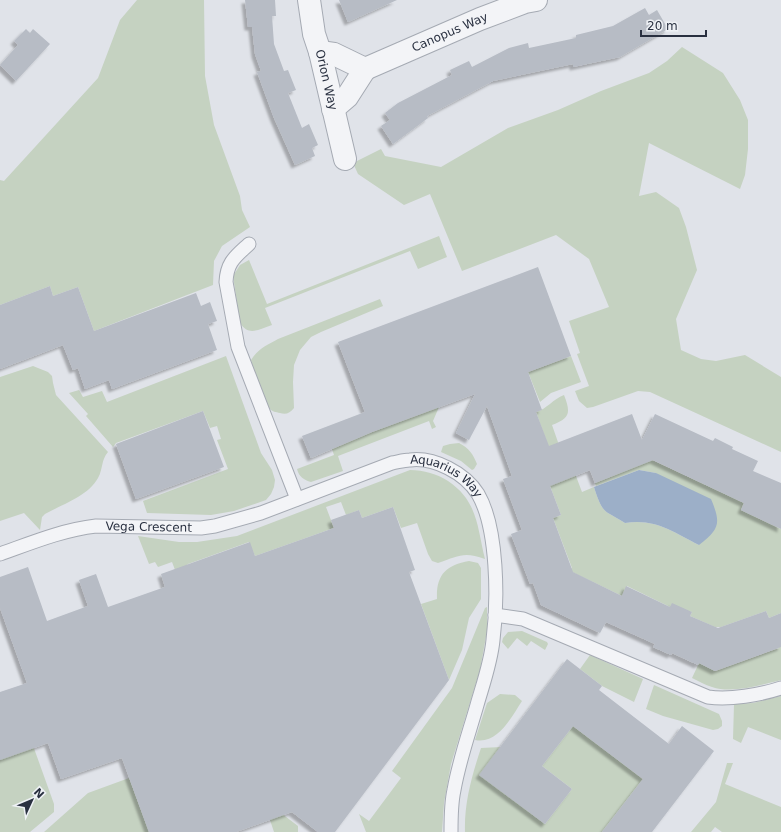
<svg xmlns="http://www.w3.org/2000/svg" width="781" height="832" viewBox="0 0 781 832" font-family="'DejaVu Sans',sans-serif">
  <style>
    .green { fill: #c5d2c1 }
    .water { fill: #9cafc8 }
    .building { fill: #b7bcc5; filter: url(#shadow) }
    .lines { fill: none; stroke-linecap: round; stroke-linejoin: round }
    .service-casing { stroke: #a5aab3; stroke-width: 15 }
    .minor-casing { stroke: #a5aab3; stroke-width: 24 }
    .service { stroke: #f3f4f7; stroke-width: 13 }
    .minor { stroke: #f3f4f7; stroke-width: 22 }
    .labels { text-anchor: middle; dominant-baseline: central; stroke-width: 3; stroke-linejoin: round; paint-order: stroke }
    .street-label { font-size: 12px; fill: #293040; stroke: #eff2f6 }
  </style>
  <defs>
    <filter id="shadow"><feDropShadow dx="-3.5" dy="3.5" stdDeviation="1" flood-color="#0004"/></filter>
  </defs>
  <rect width="100%" height="100%" fill="#e0e3e9"/>
  <path class="green" d="M137,0H204L205,76L214,125L240,196L242,210L250,227L222,246L214,261L213,285L94,331L78,287L53,296L50,286L0,305V180L4,181L98,78L120,20Z
    M682,47L723,73L740,100L748,120V149L745,175L740,189L649,143L639,196L656,192L679,208L686,227L697,270L676,319L681,350L701,359L716,361L745,355L781,377V452L650,392L638,391L593,407L587,408L579,401L575,391L589,386L577,354L580,353L569,321L609,307L589,259L556,235L462,271L430,194L404,205L358,174L353,163L381,149L385,156L441,167L508,128L558,110L601,91L649,73L667,61Z
    M439,236L447,257L418,269L410,251L265,308L272,325C259,329 249,337 240,323L233,276L240,265L249,260L267,304Z
    M380,299L383,306L321,332L311,337L300,350L294,365L293,382L294,408C290,413 286,415 280,413C276,412 272,412 269,408C264,402 253,368 251,360C258,349 267,345 278,339Z
    M226,356L261,453L272,470L275,480L274,487L271,494L266,500L234,511L211,515L147,513L143,501L228,469L217,440L221,439L217,426L210,428L203,411L116,443L113,447L86,416L88,414L69,393L79,390L83,397L102,391L107,402Z
    M571,356L581,382L551,393L540,402L528,372Z
    M33,366L48,372L52,376L53,383L56,395L108,452C101,460 103,469 98,478C88,496 63,504 45,514L42,517L40,530L24,513L0,521V377Z
    M564,395C571,413 570,418 552,425L559,445L549,448L536,412C547,409 553,399 564,395Z
    M439,407L433,421L436,427L432,429L429,421L338,456L343,471L311,482C304,480 299,477 297,469L334,455L332,449L372,432Z
    M459,443C469,448 473,454 477,464L474,469L472,470L461,461L441,452L443,446L450,444Z
    M568,455L582,492L594,487C597,496 600,508 608,513C613,516 619,519 625,523C655,518 673,532 699,545L656,473L639,470L596,486L595,483L652,460L744,503L741,510L781,529V613L769,618L766,611L721,627H715L690,616L692,612L670,607L627,586L622,596L568,570L572,568L553,518L561,515L542,465Z
    M410,470C424,470 437,474 448,481C478,501 477,527 485,559C464,551 458,556 438,563L432,561L428,554L417,523L401,528L393,507L362,518L359,510L346,515L341,502L326,507L334,528L255,556L249,542L188,564L177,575L172,562L158,567L155,562L149,564L138,536L179,542H197L237,536Z
    M469,561L478,563L481,568V599L469,618L462,650L449,680L421,604L437,599C436,575 446,565 469,561Z
    M487,607V631L480,670L451,764L444,803L442,832H366L359,814L369,821L401,778L392,771L452,688L485,608Z
    M522,631L547,642L548,644L545,650L531,641L527,646L517,638L508,649L502,642L503,638L508,632Z
    M781,642V680C761,685 732,694 712,687C705,685 699,681 692,678L699,663L715,671L779,648L778,643Z
    M590,655L643,679L634,702L602,686L580,669Z
    M654,685L719,714L722,721V726L718,729L713,730L663,716L646,709Z
    M500,694L515,695L522,701C512,716 498,745 475,740L487,703Z
    M781,696V740L748,727L741,743L733,739L734,704L753,703Z
    M573,726L643,779L602,832H465C464,803 472,775 481,748L501,747L480,775L545,824L572,789L542,766Z
    M31,740L54,804V812L30,832H0V756Z
    M727,763H733L725,784L781,807V832H722L715,827L711,832H691L716,802Z
    M129,778L149,832H44L88,793Z
    M269,804L298,826V832H274L270,820Z"/>
  <path class="water" d="M639,470L656,473L711,499C721,523 720,529 699,545C673,532 655,518 625,523C619,519 613,516 608,513C600,508 597,496 594,487Z"/>
  <path class="building" d="M245,0H275L276,16H272L274,44L284,71L288,70L296,90L288,93L302,128L309,124L318,145L312,148L315,156L295,165L274,118L257,72L261,71L255,54L252,27H248Z
    M339,0H397L348,22Z
    M645,8L649,15L657,10L668,29L620,57L573,67V64L493,81L427,116L428,118L393,144L381,126L390,120L385,113L398,103L452,75L450,70L469,61L472,67L509,48L528,43L529,48L576,38V35L613,26Z
    M26,29L30,33L33,29L50,44L16,81L0,65L18,45L14,41Z
    M538,267L571,356L528,372L542,410L536,412L549,446L632,414L642,440L655,414L713,441L715,438L733,447L732,449L758,461L753,471L781,483V529L741,510L744,503L653,460L595,483L590,470L550,486L561,515L553,518L573,572L622,596L626,586L670,607L672,603L692,612L690,616L718,628L766,611L769,618L781,613V647L715,671L699,663L698,665L672,653L671,655L653,647L655,644L606,622L600,633L541,605L533,583L530,584L511,534L522,530L503,479L512,476L487,406L469,440L456,433L475,394L372,432L311,458L302,436L365,412L338,342Z
    M50,286L53,296L78,287L94,331L196,293L201,306L210,302L217,321L208,324L217,350L112,389L109,380L85,389L78,368L73,370L63,345L0,369V305Z
    M203,411L224,467L136,499L116,444Z
    M393,507L415,570L409,572L449,680L335,832H318L292,812L236,832H149L122,758L61,779L48,743L0,760V692L27,683L0,608V577L28,567L47,621L88,606L79,580L96,574L108,607L165,587L161,574L250,542L255,556L334,528L331,520L359,510L362,518Z
    M567,659L602,686L599,690L669,744L682,726L714,751L652,832H602L643,779L573,726L542,766L572,789L545,824L479,775Z"/>
  <g class="lines">
    <g class="service-casing">
      <g id="service">
        <path d="M249,244C235,257 227,262 226,282L238,347L297,499"/>
        <path id="s1" d="M0,554C31,543 62,530 96,526L201,528L215,526L261,513L392,463C398,462 404,460 410,460C434,457 465,473 478,494C498,528 498,601 493,640C491,662 483,684 477,705C469,733 459,761 454,790C451,803 451,818 451,832"/>
        <path d="M495,615L523,619L708,697C730,700 760,695 781,688"/>
      </g>
    </g>
    <g class="minor-casing">
      <g id="minor">
        <path id="s2" d="M309,0L314,34L320,52L345,159"/>
        <path id="s3" d="M320,52L334,54L365,69L480,19L525,2L536,0"/>
        <path d="M333,109L347,97L365,69"/>
      </g>
    </g>
    <use href="#service" class="service"/>
    <use href="#minor" class="minor"/>
  </g>
  <g class="labels">
    <g class="street-label">
      <text stroke="none"><textPath href="#s3" startOffset="141">Canopus Way</textPath></text>
      <text stroke="none"><textPath href="#s2" startOffset="82">Orion Way</textPath></text>
      <text stroke="none"><textPath href="#s1" startOffset="467">Aquarius Way</textPath></text>
      <text stroke="none"><textPath href="#s1" startOffset="153">Vega Crescent</textPath></text>
    </g>
  </g>
  <g transform="translate(32 800) rotate(46)" stroke="#eff2f6" stroke-width="3" paint-order="stroke">
  <path d="M0-3L7 15L0 10L-7 15Z" fill="#293040"/>
  <text y="-6" font-size="11" font-weight="bold" text-anchor="middle" fill="#293040">N</text>
  </g>
  <path d="M641 30v6h65v-6" fill="none" stroke="#293040" stroke-width="2"/>
  <text x="647" y="30" font-size="12" fill="#293040" stroke="#eff2f6" stroke-width="3" paint-order="stroke">20 m</text>
</svg>
